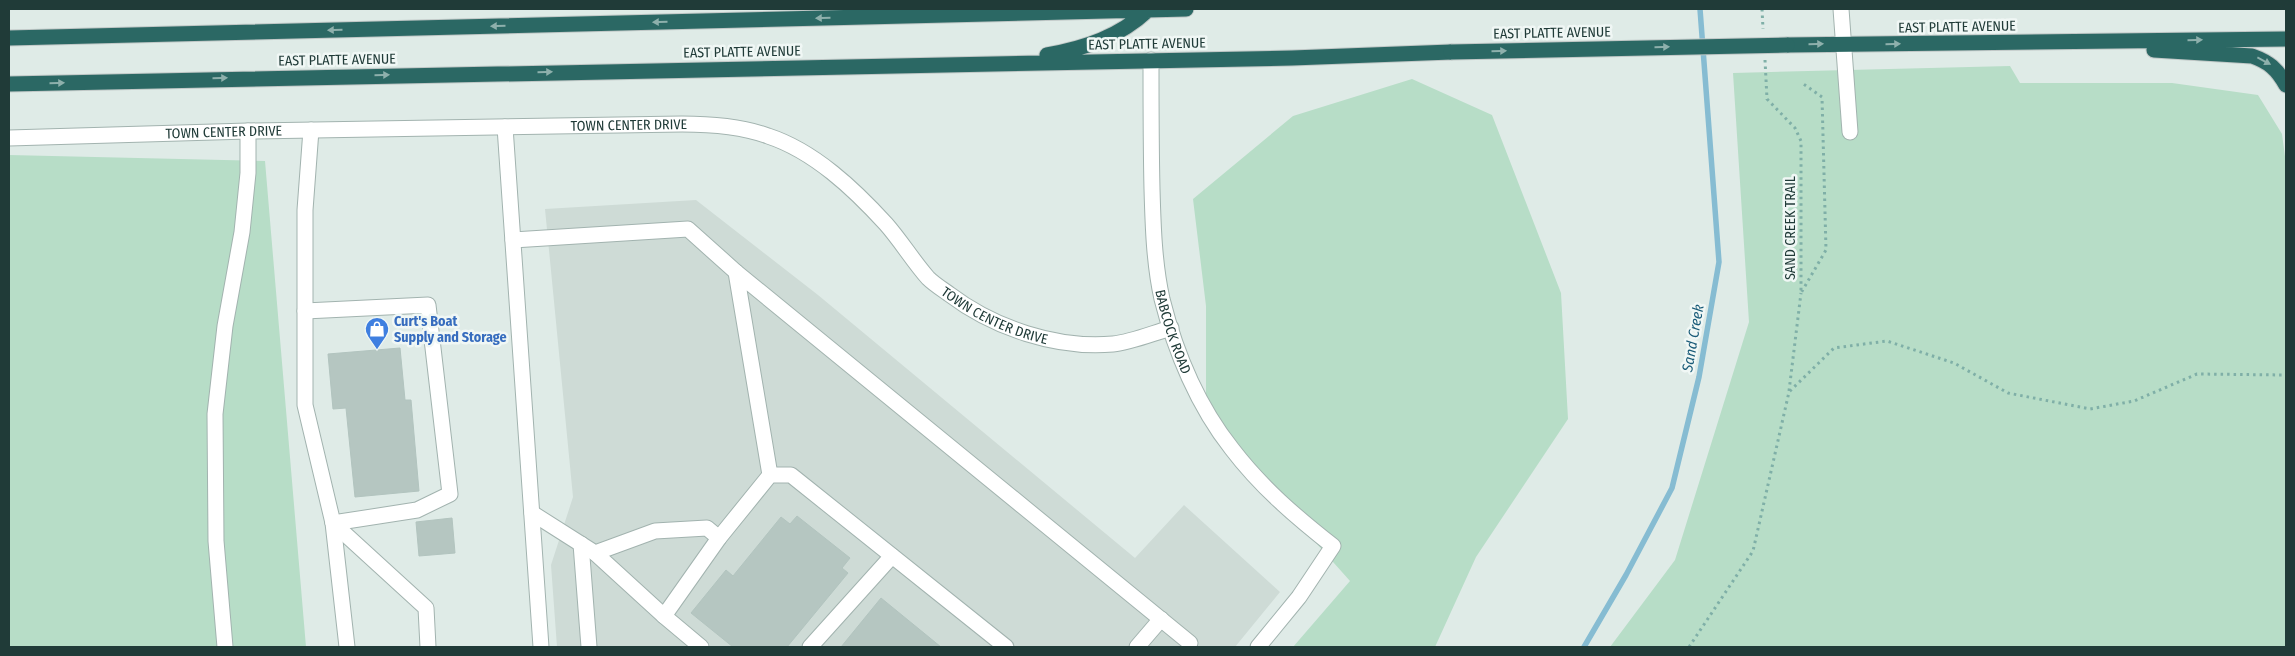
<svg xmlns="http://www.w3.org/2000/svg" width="2295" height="656" viewBox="0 0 2295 656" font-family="'Fira Sans Condensed',sans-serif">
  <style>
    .built { fill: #cedbd6 }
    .green { fill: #b7ddc7 }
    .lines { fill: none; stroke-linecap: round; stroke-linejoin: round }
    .stream { stroke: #86bcd2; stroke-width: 5.5 }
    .building { fill: #b5c6c1; stroke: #b2c4bf }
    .minor-casing { stroke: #a2b3af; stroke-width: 17 }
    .highway-casing { stroke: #c1c8c7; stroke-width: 17 }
    .path { stroke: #7fafa7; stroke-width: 3; stroke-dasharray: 2.5 4; stroke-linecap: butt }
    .minor { stroke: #fff; stroke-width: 15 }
    .highway { stroke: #2b6864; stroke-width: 15 }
    .highway-bridge-casing { stroke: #c1c8c7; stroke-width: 17; stroke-linecap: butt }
    .highway-bridge { stroke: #2b6864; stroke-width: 15 }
    .oneway { fill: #8eb0ac }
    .labels { text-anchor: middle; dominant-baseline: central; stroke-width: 5; stroke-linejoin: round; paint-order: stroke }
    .street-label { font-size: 14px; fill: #203b38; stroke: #f0f7f5 }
    .shop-label { font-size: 14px; font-weight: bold; fill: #366cbe; stroke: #f0f7f5; text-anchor: start }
    .water-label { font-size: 15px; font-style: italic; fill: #195b78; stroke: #f0f7f5 }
  </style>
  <rect width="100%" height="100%" fill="#dfebe7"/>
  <path class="built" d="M696,200L818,295L1135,558L1184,505L1280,592L1235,647H557L551,565L573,497L545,209Z"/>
  <path class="green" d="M2010,66L2020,83H2172L2258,95L2282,134L2286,164V647H1610L1675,560L1749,322L1733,73Z
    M1412,79L1492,115L1561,293L1568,419L1476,557L1435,647H1293L1350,581L1284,507L1206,410V306L1193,199L1293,116Z
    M9,155L265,161L306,647H9Z"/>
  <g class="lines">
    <path class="stream" d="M1584,647L1626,575L1672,488L1699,377L1719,262L1700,9"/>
  </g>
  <path class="building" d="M400,348L405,400H411L419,491L355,497L346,408L333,409L328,354Z
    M797,516L850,558L842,568L848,573L787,647H733L691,613L726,570L733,576L781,517L790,524Z
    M452,518L455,553L419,556L416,522Z
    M881,598L941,647H841Z"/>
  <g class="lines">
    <g class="minor-casing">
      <g id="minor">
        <path d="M1841,9L1850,132"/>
        <path id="s1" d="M1151,60C1151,103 1151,146 1152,189C1153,225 1154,263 1162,299C1175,351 1198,406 1232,449C1261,487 1296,517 1333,546L1299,597L1258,647"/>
        <path d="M505,127L541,647"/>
        <path d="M311,130L305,210V405L333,523L347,647"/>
        <path id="s2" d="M9,138L248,131L682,124C711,124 741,126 768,136C814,151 854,189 886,224C901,241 913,261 928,278C934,284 942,289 949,294C994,328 1056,349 1113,344C1132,342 1153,333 1171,328"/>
        <path d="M513,240L688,229L736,272"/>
        <path d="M305,311L428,305L450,494L417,510L333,523"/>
        <path d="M770,475L736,272L1190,643"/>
        <path d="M532,513L595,553L655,531L707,528L719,538"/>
        <path d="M333,523L426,608L428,647"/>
        <path d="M581,544L589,647"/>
        <path d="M595,553L664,616"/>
        <path d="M225,647L216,541L215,414L225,326L242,232L248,173V131"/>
        <path d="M701,647L664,616L719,538L770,475H791L1006,647"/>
        <path d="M810,647L892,556"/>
        <path d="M1137,647L1161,619"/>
      </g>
    </g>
    <g class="highway-casing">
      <path id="highway" d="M9,38L1186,9
        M1787,45L2286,39
        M2154,50L2252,56C2269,62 2277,69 2286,85
        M1047,55C1086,48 1119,37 1148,10
        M9,84L1292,58L1451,52"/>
    </g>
    <path class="path" d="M1762,9L1763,29
      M1765,60L1767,99L1795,128L1801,141V293L1826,250L1822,97L1802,83
      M1789,391L1801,293
      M1689,647L1753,551L1789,392L1834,348L1887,341L1954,363L2008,393L2090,409L2134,401L2197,374L2286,375"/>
    <use href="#minor" class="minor"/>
    <use href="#highway" class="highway"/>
    <g class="highway-bridge-casing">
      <path id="highway-bridge" d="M1451,52L1787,45"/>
    </g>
    <use href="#highway-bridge" class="highway-bridge"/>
  </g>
  <defs><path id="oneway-solid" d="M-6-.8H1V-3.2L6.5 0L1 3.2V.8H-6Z" transform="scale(1.25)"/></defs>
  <g class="oneway">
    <use href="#oneway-solid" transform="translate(823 18) rotate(179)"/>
    <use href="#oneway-solid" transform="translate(660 22) rotate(179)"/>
    <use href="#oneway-solid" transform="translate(498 26) rotate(179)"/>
    <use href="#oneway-solid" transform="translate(335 30) rotate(179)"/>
    <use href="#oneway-solid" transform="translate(2195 40) rotate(-1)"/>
    <use href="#oneway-solid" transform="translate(1816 44) rotate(-1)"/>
    <use href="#oneway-solid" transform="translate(1893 44) rotate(-1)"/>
    <use href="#oneway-solid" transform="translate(1662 47) rotate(-1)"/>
    <use href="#oneway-solid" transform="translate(1499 51) rotate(-1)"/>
    <use href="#oneway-solid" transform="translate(2264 61) rotate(28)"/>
    <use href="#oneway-solid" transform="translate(545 72) rotate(-1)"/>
    <use href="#oneway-solid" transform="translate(382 75) rotate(-1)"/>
    <use href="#oneway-solid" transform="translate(220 78) rotate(-1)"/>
    <use href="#oneway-solid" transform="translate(57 83) rotate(-1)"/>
  </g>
  <defs>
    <g id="shop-pin" transform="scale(1.25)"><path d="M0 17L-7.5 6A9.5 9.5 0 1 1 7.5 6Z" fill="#3f7fe0" stroke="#f0f7f5"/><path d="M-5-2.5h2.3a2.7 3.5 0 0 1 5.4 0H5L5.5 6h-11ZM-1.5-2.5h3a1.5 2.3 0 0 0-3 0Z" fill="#fff"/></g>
  </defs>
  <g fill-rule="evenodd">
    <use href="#shop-pin" x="377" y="329"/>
  </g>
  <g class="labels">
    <g class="street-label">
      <text transform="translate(1957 27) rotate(-1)">EAST PLATTE AVENUE</text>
      <text transform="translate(1552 33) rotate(-1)">EAST PLATTE AVENUE</text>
      <text transform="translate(1147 44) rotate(-1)">EAST PLATTE AVENUE</text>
      <text transform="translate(742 52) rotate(-1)">EAST PLATTE AVENUE</text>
      <text transform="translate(337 60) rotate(-1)">EAST PLATTE AVENUE</text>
      <text stroke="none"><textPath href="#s2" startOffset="620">TOWN CENTER DRIVE</textPath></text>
      <text stroke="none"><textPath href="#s2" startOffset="215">TOWN CENTER DRIVE</textPath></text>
      <text transform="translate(1790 228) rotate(-90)">SAND CREEK TRAIL</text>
      <text stroke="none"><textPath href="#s2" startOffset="1055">TOWN CENTER DRIVE</textPath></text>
      <text stroke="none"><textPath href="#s1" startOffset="274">BABCOCK ROAD</textPath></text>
    </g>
    <g class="shop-label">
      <text x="394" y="321">Curt's Boat<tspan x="394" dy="16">Supply and Storage</tspan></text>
    </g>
    <g class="water-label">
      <text transform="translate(1693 338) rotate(-80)">Sand Creek</text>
    </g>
  </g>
  <rect width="2295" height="656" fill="none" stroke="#203b38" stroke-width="20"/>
</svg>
